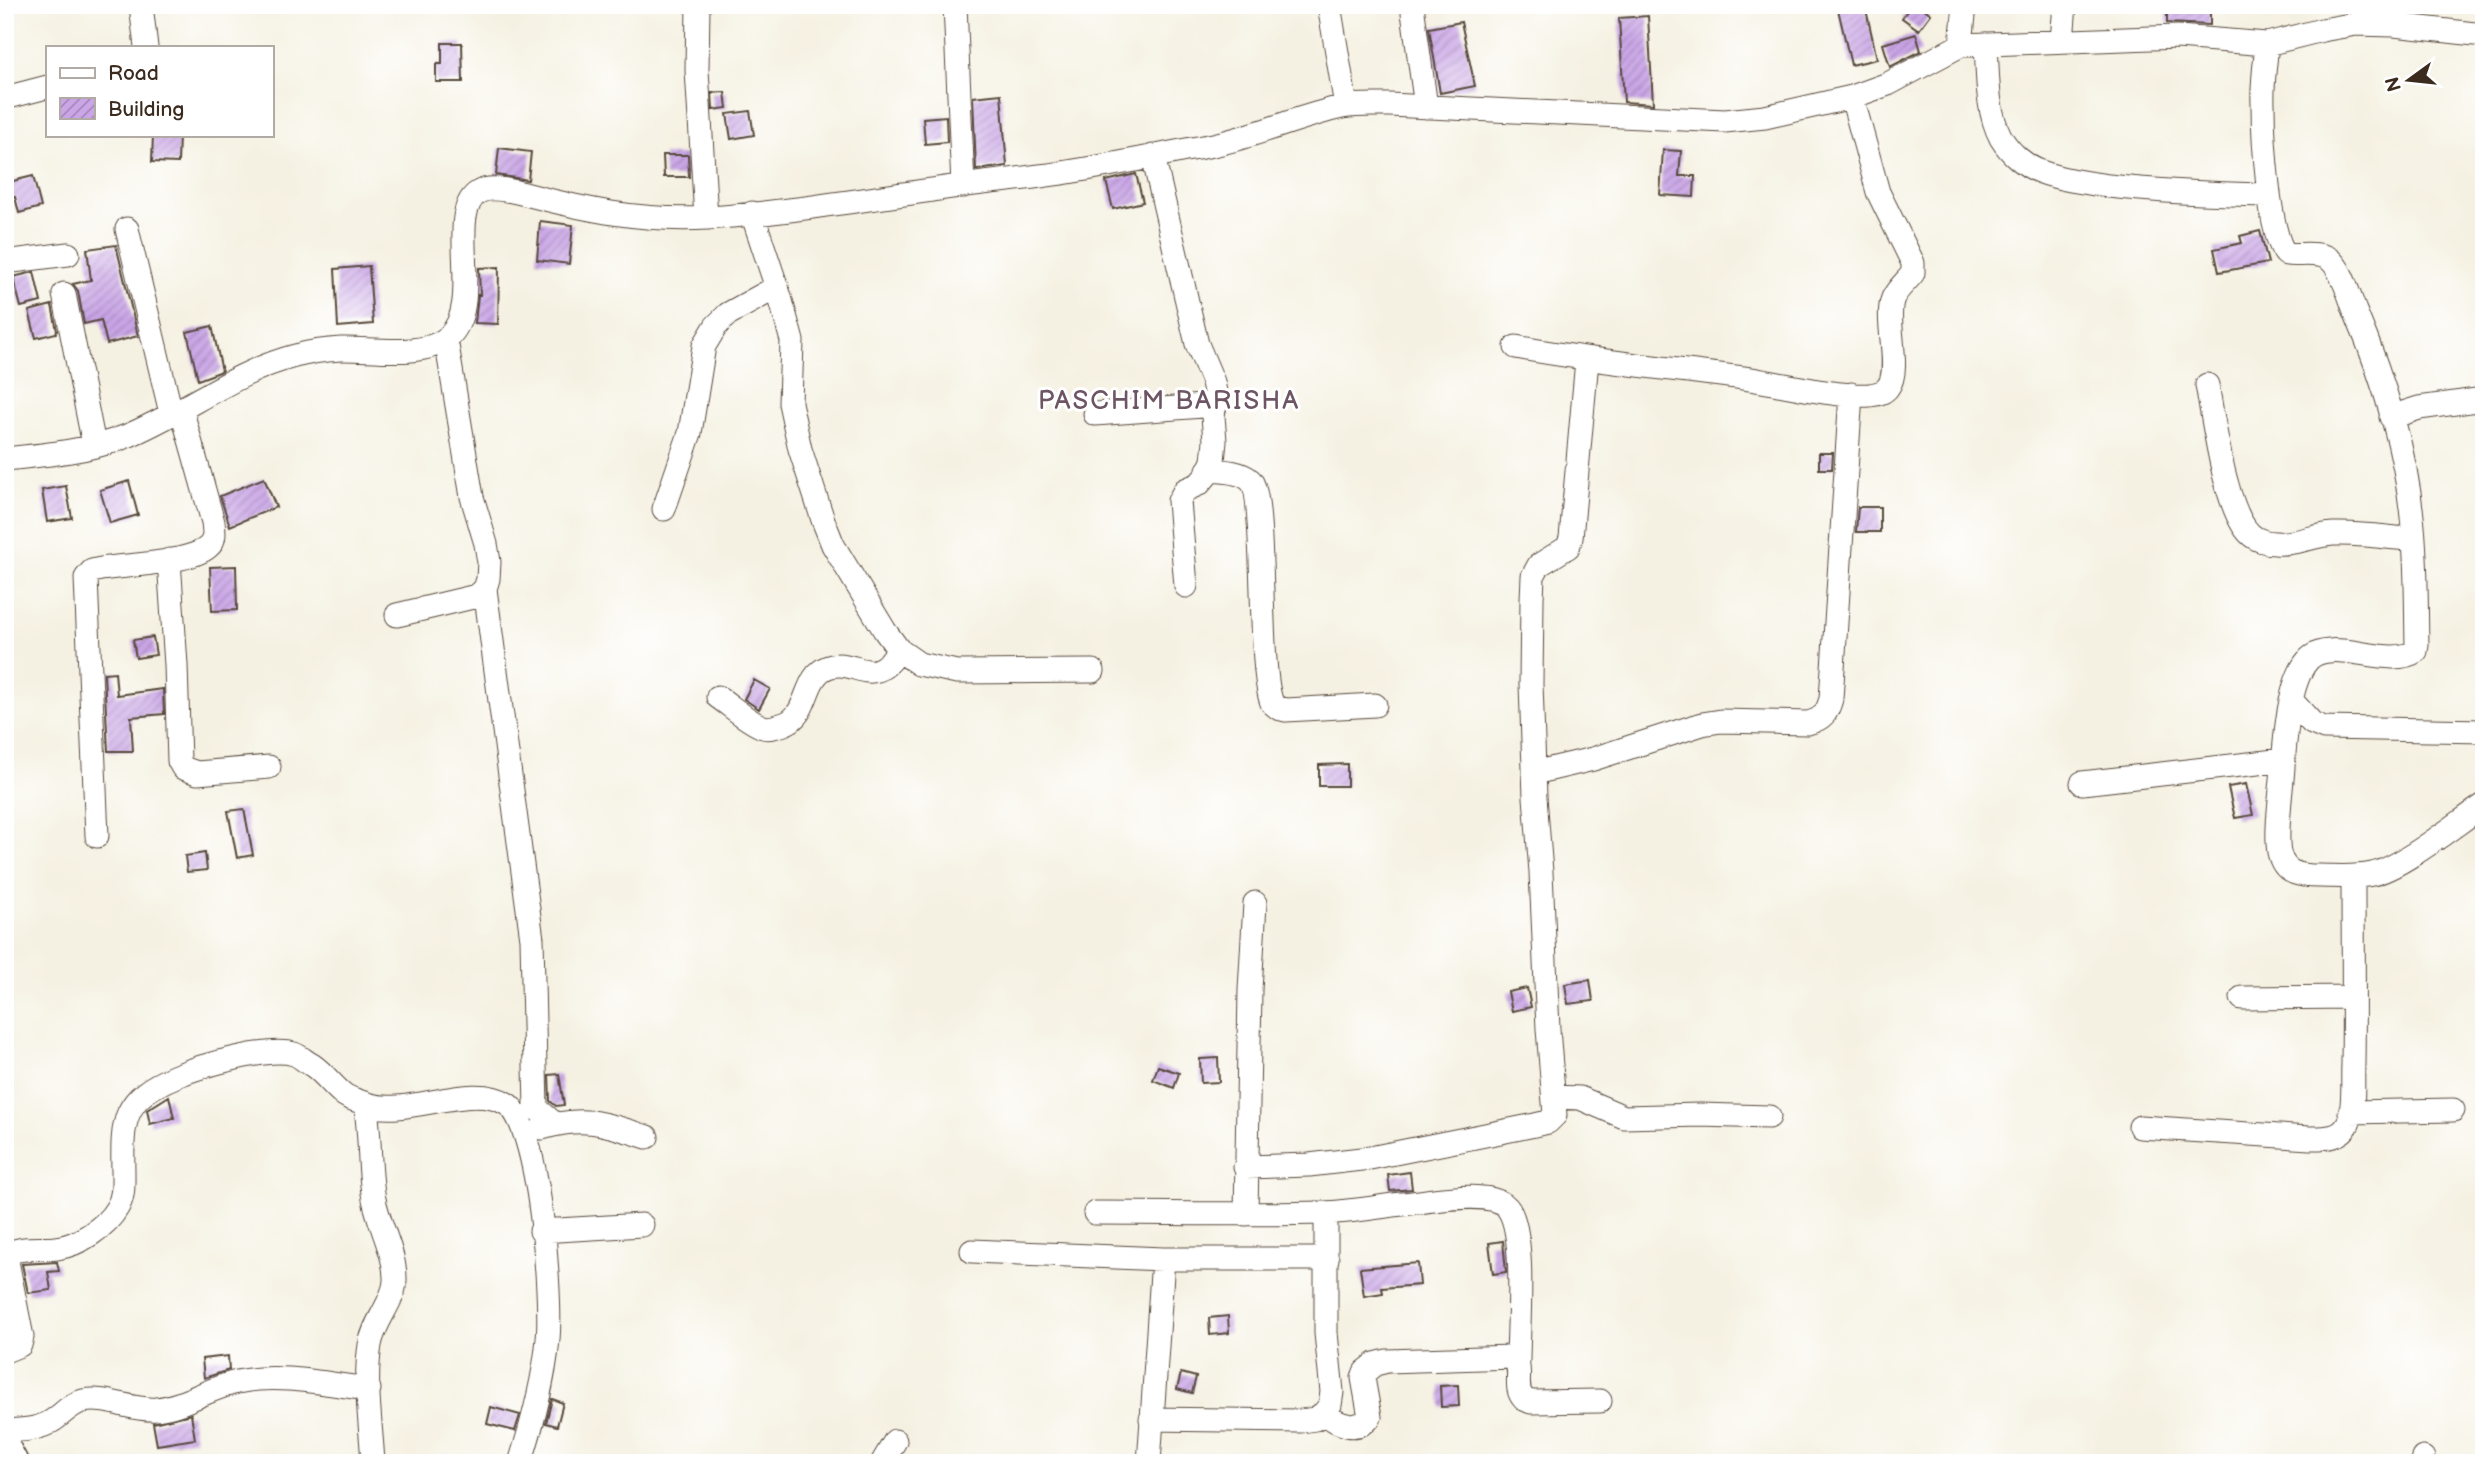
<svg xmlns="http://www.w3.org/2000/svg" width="2489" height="1468" viewBox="0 0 2489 1468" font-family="'Balsamiq Sans',sans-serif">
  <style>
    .building { fill: url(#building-hatch) }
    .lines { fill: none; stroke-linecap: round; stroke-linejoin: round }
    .minor-casing { stroke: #57483b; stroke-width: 25 }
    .tertiary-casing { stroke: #57483b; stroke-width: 31 }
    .minor { stroke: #fff; stroke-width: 23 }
    .tertiary { stroke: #fff; stroke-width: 28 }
    .labels { text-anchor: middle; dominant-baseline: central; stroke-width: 6; stroke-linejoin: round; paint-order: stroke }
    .neighbourhood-label { font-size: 26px; letter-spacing: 2px; fill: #6d5564; stroke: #fff }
  </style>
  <defs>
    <pattern id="building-hatch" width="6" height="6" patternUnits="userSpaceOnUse" patternTransform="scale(1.75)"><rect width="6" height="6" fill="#caa6e7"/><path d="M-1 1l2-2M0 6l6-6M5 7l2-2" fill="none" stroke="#a587bb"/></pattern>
  </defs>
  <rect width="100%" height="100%" fill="#fff"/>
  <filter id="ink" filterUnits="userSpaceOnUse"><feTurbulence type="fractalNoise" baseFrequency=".0143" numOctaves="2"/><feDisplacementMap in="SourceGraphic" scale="14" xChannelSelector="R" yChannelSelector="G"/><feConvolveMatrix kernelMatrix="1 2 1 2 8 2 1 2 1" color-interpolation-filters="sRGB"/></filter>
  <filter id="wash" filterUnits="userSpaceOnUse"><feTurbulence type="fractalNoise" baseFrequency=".00686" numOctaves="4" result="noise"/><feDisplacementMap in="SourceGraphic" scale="28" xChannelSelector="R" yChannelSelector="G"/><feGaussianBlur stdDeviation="1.57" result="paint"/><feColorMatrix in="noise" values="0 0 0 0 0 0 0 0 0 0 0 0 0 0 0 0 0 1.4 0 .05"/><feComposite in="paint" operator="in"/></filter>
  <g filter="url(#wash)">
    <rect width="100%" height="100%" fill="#f5f1e2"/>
    <g id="blocks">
      <path class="building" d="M1837,5H1865L1877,59L1851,65Z
        M1911,5H1919L1931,14L1919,30L1902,18Z
        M2167,5H2210V25L2167,23Z
        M1648,16L1653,104L1624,102L1619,18Z
        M1461,22L1475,86L1440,93L1429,28Z
        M1916,34L1921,51L1890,67L1883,44Z
        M442,43H462L463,82H436V64H442Z
        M725,92L727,108L713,110L712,93Z
        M1001,94L1007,166L976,170L973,97Z
        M750,111L754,135L731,139L727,114Z
        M946,116L947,142L925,144L923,118Z
        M153,135H179L178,163L152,162Z
        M499,148L531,152L528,180L496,175Z
        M1663,150L1681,151L1679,176H1695L1694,197L1660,195Z
        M663,155H688L689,177H664Z
        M1136,174L1143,202L1113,209L1106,181Z
        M33,176L41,207L19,213L15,197L5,199V183Z
        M540,221L573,225L569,264L537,260Z
        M2260,231L2268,263L2219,272L2214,249L2242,243L2240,236Z
        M116,245L138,336L107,344L101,320L84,324L78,291L73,284L91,280L87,249Z
        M369,266L373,324L338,327L335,269Z
        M499,267L498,324L475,323L478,295H480L479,268Z
        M34,272L41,302L21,307L13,277Z
        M52,305L57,331L56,333L36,338L29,311Z
        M212,326L222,371L198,380L187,332Z
        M1819,453H1833L1832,469H1819Z
        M264,478L276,507L230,526L220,496Z
        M129,481L138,515L110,523L100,490Z
        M66,486L72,518L47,522L42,490Z
        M1858,507H1880V532H1856Z
        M236,566L237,610L212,611L210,567Z
        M153,637L156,655L136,658L133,640Z
        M115,672L117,695L163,689L164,714L131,717L133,751H108L104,673Z
        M754,680L770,689L759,709L744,699Z
        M1347,764V786H1319V765Z
        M2246,784L2253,815L2235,818L2228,787Z
        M244,809L253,855L237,858L228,811Z
        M205,853L207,870L187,872L185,856Z
        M1590,980L1593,1001L1568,1004L1565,984Z
        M1527,988L1531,1007L1512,1011L1508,992Z
        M1218,1058L1219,1082L1201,1083L1200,1059Z
        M1158,1066L1179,1073L1174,1088L1153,1080Z
        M559,1074L564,1105L556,1106L550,1101L549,1075Z
        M169,1096L174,1118L150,1124L147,1110Z
        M1410,1172L1412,1189L1390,1191L1388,1175Z
        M1503,1241L1506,1272L1493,1274L1489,1243Z
        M57,1262L59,1271L48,1272L51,1290L28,1293L22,1264Z
        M1418,1263L1420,1285L1382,1288L1383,1293L1364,1296L1360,1268Z
        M1228,1316L1229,1333L1210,1335L1209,1318Z
        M228,1356L229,1370L204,1378L202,1359Z
        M1181,1373L1196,1377L1192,1393L1177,1389Z
        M1458,1385L1459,1406L1441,1407L1440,1386Z
        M552,1399L563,1403L557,1426L546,1423Z
        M491,1407L520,1415L515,1431L487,1424Z
        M191,1414L195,1439L157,1445L153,1423Z"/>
    </g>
  </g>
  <g filter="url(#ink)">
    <use href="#blocks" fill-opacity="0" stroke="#57483b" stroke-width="2"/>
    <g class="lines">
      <g class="minor-casing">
        <path id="minor" d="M141,5L146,47
          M698,5L697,70L706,218
          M955,5L963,186
          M1329,5L1346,106
          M1412,5L1426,107
          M2062,40L2065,5
          M1986,44C1988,74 1986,110 2001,138C2010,153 2025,166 2041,172C2063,180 2087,183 2109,186C2163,192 2216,194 2269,195
          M2267,44C2265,64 2262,84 2263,104C2263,133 2268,236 2286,254C2299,256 2318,251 2329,259C2342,268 2349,296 2355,311C2382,375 2405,447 2412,517C2417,559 2416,602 2417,645L2416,651C2389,670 2330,635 2308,660C2289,681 2285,738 2283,767C2282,787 2274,839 2280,856C2286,875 2302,876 2319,876C2336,876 2354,878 2372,874C2400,869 2457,823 2484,805
          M1961,45L1965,5
          M5,98L47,87
          M1153,156L1197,344L1213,382L1216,397L1213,416L1215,441L1213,461L1206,476L1199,484L1185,490L1179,501L1186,586
          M752,213L780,297L792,341L790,403L800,449L823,520L833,545L885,631L899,650L919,664L957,672L1093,671
          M127,229L171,413
          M5,262L68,254
          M64,294L94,445
          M1516,347C1591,361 1667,368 1743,378C1782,383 1831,397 1870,395C1877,394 1884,393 1888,387C1902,369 1884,319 1893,298C1897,289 1907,281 1913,273V263L1878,192L1852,97
          M2207,385C2214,421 2225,510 2250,534C2256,540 2267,543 2275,543C2295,545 2314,535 2333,534C2360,533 2387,537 2414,540
          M1095,414L1216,405
          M2391,417L2419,408L2484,399
          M5,459C46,455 89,451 127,436C185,412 234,372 295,356C309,352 326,350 341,349C371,348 423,358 447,338C486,306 444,212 479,192C491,185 512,191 525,194C586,210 644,222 708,218C783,213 858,200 932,190C968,184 1004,181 1040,176C1096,169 1152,156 1208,146C1254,137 1297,117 1342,107C1357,104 1374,105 1389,105L1725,121L1765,117L1852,97L1888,84L1961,45L2178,37L2267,44L2322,30L2356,24L2394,25L2484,35
          M1208,470C1221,471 1240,471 1250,480C1267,494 1257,667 1272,703L1278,708L1286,710L1375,705
          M664,509L690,433L704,346L716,326L728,314L777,287
          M169,560L176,665L179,761L183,768L197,773L269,767
          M485,589L532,939L536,1108L555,1124
          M397,615L477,596L485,589L488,579L489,562L486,544L472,497L446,339
          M718,697C730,705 750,723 763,727C769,729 778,726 784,724C810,715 803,676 828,667C857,657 871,692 899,650
          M2291,700L2312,723L2324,728L2484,731
          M1534,773L1593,759L1702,724L1721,721L1808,723C1823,719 1827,713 1831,699L1851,394
          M2082,783L2284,760
          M97,836L86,578L92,571L101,569C126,565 190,563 208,547C216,540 214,531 213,522L181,408
          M2242,998L2353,997
          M1554,1097L1580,1098L1624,1117L1700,1115L1769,1117
          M365,1103C371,1135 368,1167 374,1199C379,1226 396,1254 395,1281C394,1302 374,1321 370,1345C364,1383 371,1425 373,1463
          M2350,1112L2453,1110
          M2140,1127L2310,1138C2323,1138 2341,1139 2348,1124C2355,1108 2352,1083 2353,1065C2354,1002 2353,939 2353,877
          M542,1128C585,1115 606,1124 647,1137
          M1245,1167L1309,1165L1370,1158L1535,1125L1548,1122L1555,1115L1548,1029L1541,872L1535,797L1531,684L1532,599L1533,576L1539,565L1568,547L1571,538L1587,360
          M1095,1213C1171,1213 1247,1215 1323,1213C1350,1212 1376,1207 1402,1204C1427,1202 1495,1187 1509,1210C1526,1237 1518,1328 1518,1362
          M1246,1214L1250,990L1255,903
          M541,1231L642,1225
          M972,1251L1163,1259H1327
          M5,1351L20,1345L22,1337L6,1256C17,1245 42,1250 57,1248C79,1245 106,1227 117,1208C124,1197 123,1185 123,1172C122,1120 122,1098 176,1076C200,1066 270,1046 294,1054C300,1056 306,1062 312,1065C324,1073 332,1085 343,1094C349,1099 359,1101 367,1104C407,1118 472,1081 507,1104C540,1125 552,1299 548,1339C544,1382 533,1422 520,1463
          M1324,1413C1337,1424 1357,1433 1370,1417L1363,1378L1365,1372L1375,1364L1387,1361L1513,1357C1525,1370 1512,1387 1524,1399L1531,1402L1600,1401
          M1151,1419L1301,1421L1315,1419L1324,1413L1330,1405L1332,1392L1326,1333V1213
          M5,1431C21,1430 38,1430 52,1421C62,1415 70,1404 83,1401C107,1396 131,1411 156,1409C185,1406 209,1388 237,1382C280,1373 326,1384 369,1389
          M882,1463L895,1441
          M1149,1463L1163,1259
          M2422,1463L2423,1458"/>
      </g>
      <g class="tertiary-casing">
        <path id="tertiary" d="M5,1446L14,1463"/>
      </g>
      <use href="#minor" class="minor"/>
      <use href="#tertiary" class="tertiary"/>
    </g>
  </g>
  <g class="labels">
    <g class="neighbourhood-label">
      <text x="1169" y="401">PASCHIM BARISHA</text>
    </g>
  </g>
  <rect width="2489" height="1468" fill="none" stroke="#fff" stroke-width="28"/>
  <rect x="46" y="46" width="228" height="91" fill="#ffffff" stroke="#b1aaa5" stroke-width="2"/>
  <rect x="60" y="68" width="35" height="10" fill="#ffffff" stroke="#b1aaa5" stroke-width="2"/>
  <text x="108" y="80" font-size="21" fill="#3b2a1e">Road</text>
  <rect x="60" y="98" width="35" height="21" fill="url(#building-hatch)" stroke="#b1aaa5" stroke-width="2"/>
  <text x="108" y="116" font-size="21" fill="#3b2a1e">Building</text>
  <g transform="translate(2409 80) rotate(255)" stroke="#ffffff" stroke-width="5" paint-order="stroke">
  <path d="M0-5L12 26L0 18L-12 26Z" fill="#3b2a1e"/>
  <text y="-10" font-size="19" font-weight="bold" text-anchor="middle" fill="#3b2a1e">N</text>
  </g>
</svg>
